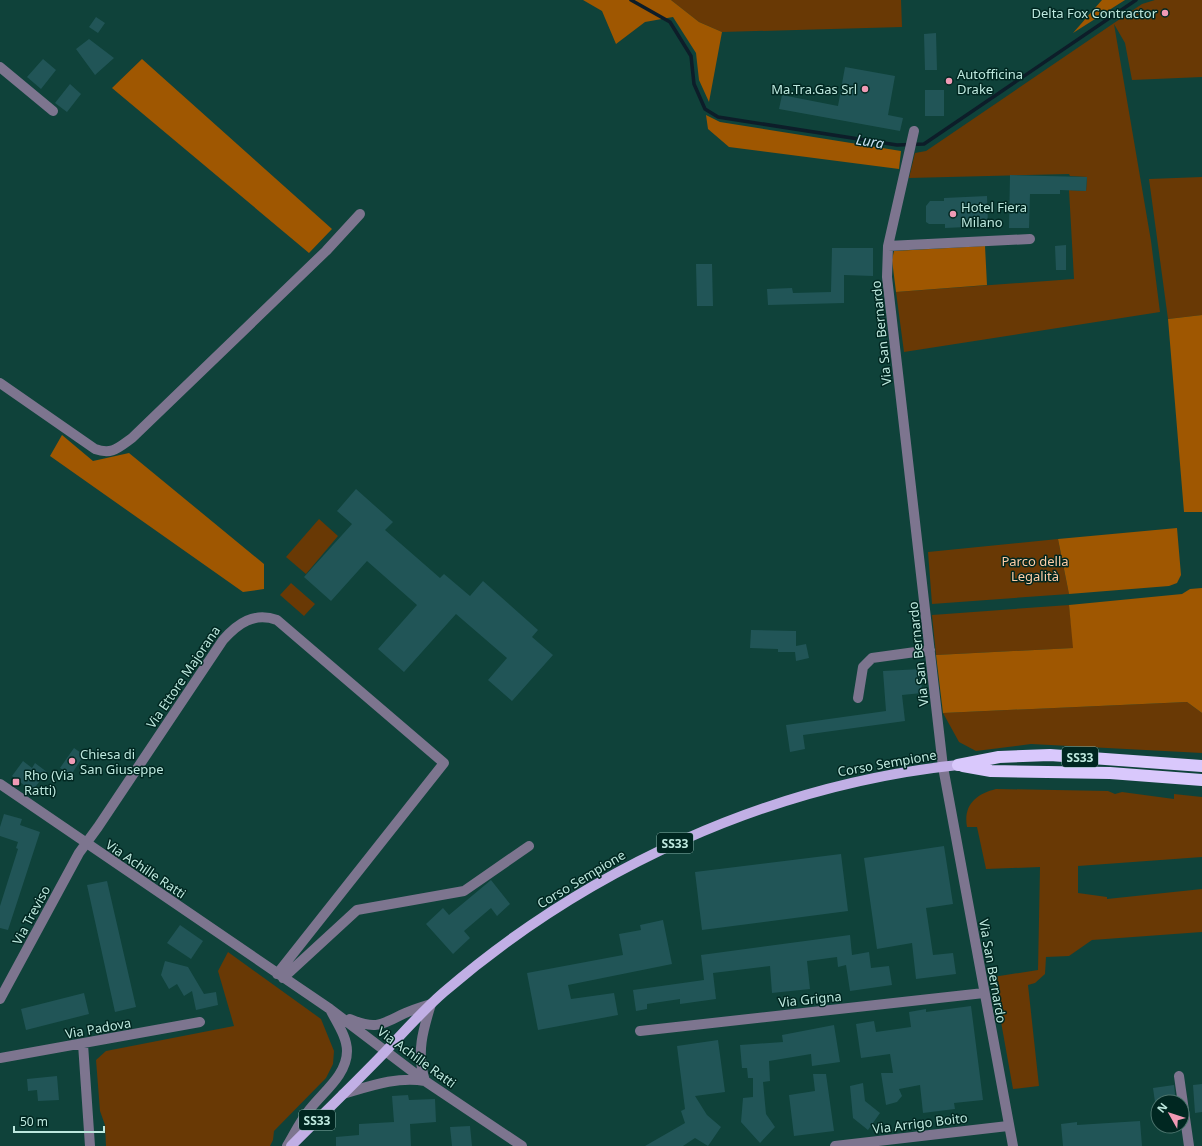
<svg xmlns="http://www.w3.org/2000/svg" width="1202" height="1146" viewBox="0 0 1202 1146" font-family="'Noto Sans',sans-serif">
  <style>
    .green { fill: #693905 }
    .forest { fill: #9f5701 }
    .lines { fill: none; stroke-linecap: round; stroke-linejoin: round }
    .stream { stroke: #0d1d29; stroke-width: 3.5 }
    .building { fill: #215557 }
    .minor { stroke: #7d758f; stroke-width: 10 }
    .major { stroke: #c1afe5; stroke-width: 10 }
    .highway { stroke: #d9c8fc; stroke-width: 12 }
    .poi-dot { fill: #f09ab5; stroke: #002721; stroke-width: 1.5 }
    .labels { text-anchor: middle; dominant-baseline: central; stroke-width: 3; stroke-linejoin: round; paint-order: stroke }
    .shield { fill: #002721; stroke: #84aea5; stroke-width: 1 }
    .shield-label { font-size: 12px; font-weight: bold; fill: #bde8de }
    .poi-label { font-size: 13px; fill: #bde8de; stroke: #002721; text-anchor: start }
    .street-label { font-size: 13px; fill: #bde8de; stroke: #002721 }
    .park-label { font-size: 13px; fill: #fecda7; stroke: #002721 }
    .water-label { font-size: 14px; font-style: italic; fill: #cae4f6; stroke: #002721 }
  </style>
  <rect width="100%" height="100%" fill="#0f423a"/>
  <path class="green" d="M671,0H901L902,27L722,32L699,22Z
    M1155,0H1202V77L1132,80L1125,43L1114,24L1151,241L1160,312L904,352L896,292L1074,279L1069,190L1086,191L1087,177L1070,176L1069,174L909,178L915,153L926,151L1142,4Z
    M1202,177V315L1168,319L1149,179Z
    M319,519L338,536L306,574L286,557Z
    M1058,539L1069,594L932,604L928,552Z
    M291,583L315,604L304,616L280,595Z
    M1069,605L1074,648L936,655L932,615Z
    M1187,702L1202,713V753L1031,744L976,751L959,742L943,713Z
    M996,789L1108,791L1115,794L1122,792L1174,799V794L1202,797V857L1078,866V893L1107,897V899L1202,889V932L1092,940L1069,956L1046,957L1045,974L1035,983L1028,985L1039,1086L1013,1089L993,977L1038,970L1040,867L986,869L977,827H967C963,805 976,794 996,789Z
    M228,952L321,1019L334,1051L333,1064L326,1078L274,1131L273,1140L270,1146H106L105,1125L100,1111L96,1060L106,1051L234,1026L218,971Z"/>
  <path class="forest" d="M583,0H671L699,22L722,32L709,102L699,80L696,53L673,17L645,22L616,44L602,11Z
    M1102,0H1125L1073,33Z
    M142,59L332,229L309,253L112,88Z
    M706,115L720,122L901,151L899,169L729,147L708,129Z
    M985,246L987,285L896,292L892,260L894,251Z
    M1202,315V512H1184L1168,319Z
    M62,435L93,461L129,453L264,564V589L243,592L50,456Z
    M1177,528L1181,575L1177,583L1169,586L1069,594L1058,539Z
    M1202,588V713L1187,702L943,713L936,655L1073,648L1069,605L1182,594L1190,589Z"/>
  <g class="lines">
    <path class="stream" d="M631,0L670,22L691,56L694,84L705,109L718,117L897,145L924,144L1136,0"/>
  </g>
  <path class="building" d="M96,17L105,23L98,33L89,27Z
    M936,33L937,70H925L924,34Z
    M89,39L114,58L95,75L76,49Z
    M43,59L56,70L41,89L27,77Z
    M845,67L895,76L888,115L903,118L900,131L779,109L782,95L838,106Z
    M70,84L81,94L67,112L55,103Z
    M925,90H944V116H925Z
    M1010,175L1087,177L1086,191L1060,190V194H1030L1029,228H1009Z
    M987,196L988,226L945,228V224H929L926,222V206L930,201H944V198Z
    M1066,245V270H1056L1055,246Z
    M832,248H873V276L844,275V303L768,305L767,289L792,288L793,293L831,292Z
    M696,264H712L713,306H697Z
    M356,489L393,522L385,530L440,578L444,574L470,596L483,581L538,630L532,637L553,655L512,701L488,680L507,658L456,614L404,672L378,649L417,605L367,561L331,601L304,577L352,524L337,511Z
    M751,630L796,631V646L806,644L809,658L796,661L795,652H778V649L750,648Z
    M921,669L922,693L902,695L905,721L803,735L805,749L790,752L786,725L886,711L883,671Z
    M74,748L84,755L71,775L60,768Z
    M23,761L32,768L35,763L47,772L32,791L12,776Z
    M4,814L22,819L20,825L40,832L8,930L0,928V906L18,849L16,848L18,842L0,836V827Z
    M944,846L953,904L926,908L933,955L953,953L956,974L916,979L912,943L877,949L864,858Z
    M841,854L848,911L702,930L695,872Z
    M491,880L510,904L497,916L491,908L464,931L470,938L453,954L426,924L443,908L449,915Z
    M107,881L136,1007L115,1012L87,885Z
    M663,920L672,964L568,985L571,999L614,993L618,1015L538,1030L527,973L623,955L619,934L641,930L640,925Z
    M180,925L203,941L191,959L167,943Z
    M850,935L852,955L869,952L871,968L889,966L892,985L850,991L846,965L838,967L837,957L807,961L810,989L772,993L770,966L713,973L716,999L680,1004V999L647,1004V1009L636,1011L633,990L704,980L701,955Z
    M165,961L188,967L204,994L216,992L218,1005L196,1010L192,991L184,996L177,984L169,989L161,975Z
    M84,993L89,1014L26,1030L21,1009Z
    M971,1006L983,1100L954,1103L955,1109L923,1113L920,1085L899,1089L902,1096L897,1102L886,1105L881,1073H893L890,1054L861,1058L856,1024L874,1021L876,1032L911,1027L909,1012L926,1009V1012Z
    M834,1025L840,1062L812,1066L811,1054L769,1061L770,1081L763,1082L766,1114L775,1127L760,1143L741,1122L743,1098L753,1097V1078H748L747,1068H742L740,1045L783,1042L782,1035Z
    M718,1040L725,1092L695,1096L707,1115L721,1127L708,1146L695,1138L683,1146H645L685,1123L681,1111L685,1109L677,1046Z
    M813,1074H826L834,1131L794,1136L789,1095L815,1091Z
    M57,1076L59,1100L38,1101L37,1090L28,1091L27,1079Z
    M863,1083L865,1101L880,1113L868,1130L853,1118L850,1086Z
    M1202,1084V1112L1195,1113L1193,1085Z
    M1174,1085L1176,1102H1155L1153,1088Z
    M408,1095L409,1100L435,1099L436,1122L410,1124L411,1146H336V1137L359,1135V1124L394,1122L392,1096Z
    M1140,1121L1142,1146H1063L1061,1124L1077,1122V1125Z
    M470,1126L472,1146H452L450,1127Z"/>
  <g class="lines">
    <path class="minor" d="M0,67L53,111
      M914,131L888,246L887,277L943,767L1013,1146
      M888,246L1030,239
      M0,383L95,449C112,455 118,448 132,438L326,251L360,214
      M858,698L863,667L872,658L930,650
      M0,784L330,1009L425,1081L522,1146
      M283,978L357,910L464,891L529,846
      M0,999L79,853L98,827L223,640C238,623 254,612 277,620L444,763L277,974
      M350,1019C373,1029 380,1026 401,1015C411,1010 421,1007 431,1004
      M640,1031L984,993
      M83,1044L90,1146
      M0,1058L200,1022
      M1179,1076L1189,1146
      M425,1081C416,1053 423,1030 431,1004
      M343,1094C370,1086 398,1076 425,1081
      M287,1146C294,1134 301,1120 310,1109C323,1092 347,1075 347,1051C347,1037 337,1023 331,1011
      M835,1146L1008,1126"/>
    <path class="major" d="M291,1146C322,1115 353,1085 383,1054C403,1033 422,1011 444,992C588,868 769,785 958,765"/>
    <path class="highway" d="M958,765L999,757L1050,755L1202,766
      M963,766L991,771L1110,773L1202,780"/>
  </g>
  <g class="poi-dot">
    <circle cx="1165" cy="13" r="4"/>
    <circle cx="949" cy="81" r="4"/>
    <circle cx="865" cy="89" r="4"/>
    <circle cx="953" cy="214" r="4"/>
    <circle cx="72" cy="761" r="4"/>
    <rect x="12" y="778" width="8" height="8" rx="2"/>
  </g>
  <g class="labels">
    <g class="shield">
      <rect x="1062" y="747" width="36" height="20" rx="3"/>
      <rect x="657" y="833" width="36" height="20" rx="3"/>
      <rect x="299" y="1110" width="36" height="20" rx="3"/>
    </g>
    <g class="shield-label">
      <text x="1080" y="757">SS33</text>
      <text x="675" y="843">SS33</text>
      <text x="317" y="1120">SS33</text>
    </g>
    <g class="poi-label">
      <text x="1157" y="13" text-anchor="end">Delta Fox Contractor</text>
      <text x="957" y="74">Autofficina<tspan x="957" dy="15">Drake</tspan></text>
      <text x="857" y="89" text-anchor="end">Ma.Tra.Gas Srl</text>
      <text x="961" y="207">Hotel Fiera<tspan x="961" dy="15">Milano</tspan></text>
      <text x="80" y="754">Chiesa di<tspan x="80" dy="15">San Giuseppe</tspan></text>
      <text x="24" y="775">Rho (Via<tspan x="24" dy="15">Ratti)</tspan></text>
    </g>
    <g class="street-label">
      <text transform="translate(881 333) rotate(-96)">Via San Bernardo</text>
      <text transform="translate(918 654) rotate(-96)">Via San Bernardo</text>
      <text transform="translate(183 677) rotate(-56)">Via Ettore Majorana</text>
      <text transform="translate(887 763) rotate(-10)">Corso Sempione</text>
      <text transform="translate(146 869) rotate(34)">Via Achille Ratti</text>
      <text transform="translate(581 879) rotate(-31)">Corso Sempione</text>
      <text transform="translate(31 915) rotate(-62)">Via Treviso</text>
      <text transform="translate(993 971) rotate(80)">Via San Bernardo</text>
      <text transform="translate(810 999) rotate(-6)">Via Grigna</text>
      <text transform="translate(98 1028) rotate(-10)">Via Padova</text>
      <text transform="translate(417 1057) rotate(36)">Via Achille Ratti</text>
      <text transform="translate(920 1123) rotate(-7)">Via Arrigo Boito</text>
    </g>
    <g class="park-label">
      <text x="1035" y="561">Parco della<tspan x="1035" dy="15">Legalità</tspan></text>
    </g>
    <g class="water-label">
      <text transform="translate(870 141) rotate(9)">Lura</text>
    </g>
  </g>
  <g transform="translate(1170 1114) rotate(309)"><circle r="19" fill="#002721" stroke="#4c746d"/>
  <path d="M0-3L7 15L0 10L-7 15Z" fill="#f09ab5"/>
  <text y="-6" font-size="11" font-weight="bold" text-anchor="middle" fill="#bde8de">N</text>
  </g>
  <path d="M14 1126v6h90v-6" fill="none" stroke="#bde8de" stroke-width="2"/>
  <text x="20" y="1126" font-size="12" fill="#bde8de" stroke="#002721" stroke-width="3" paint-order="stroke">50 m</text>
</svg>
